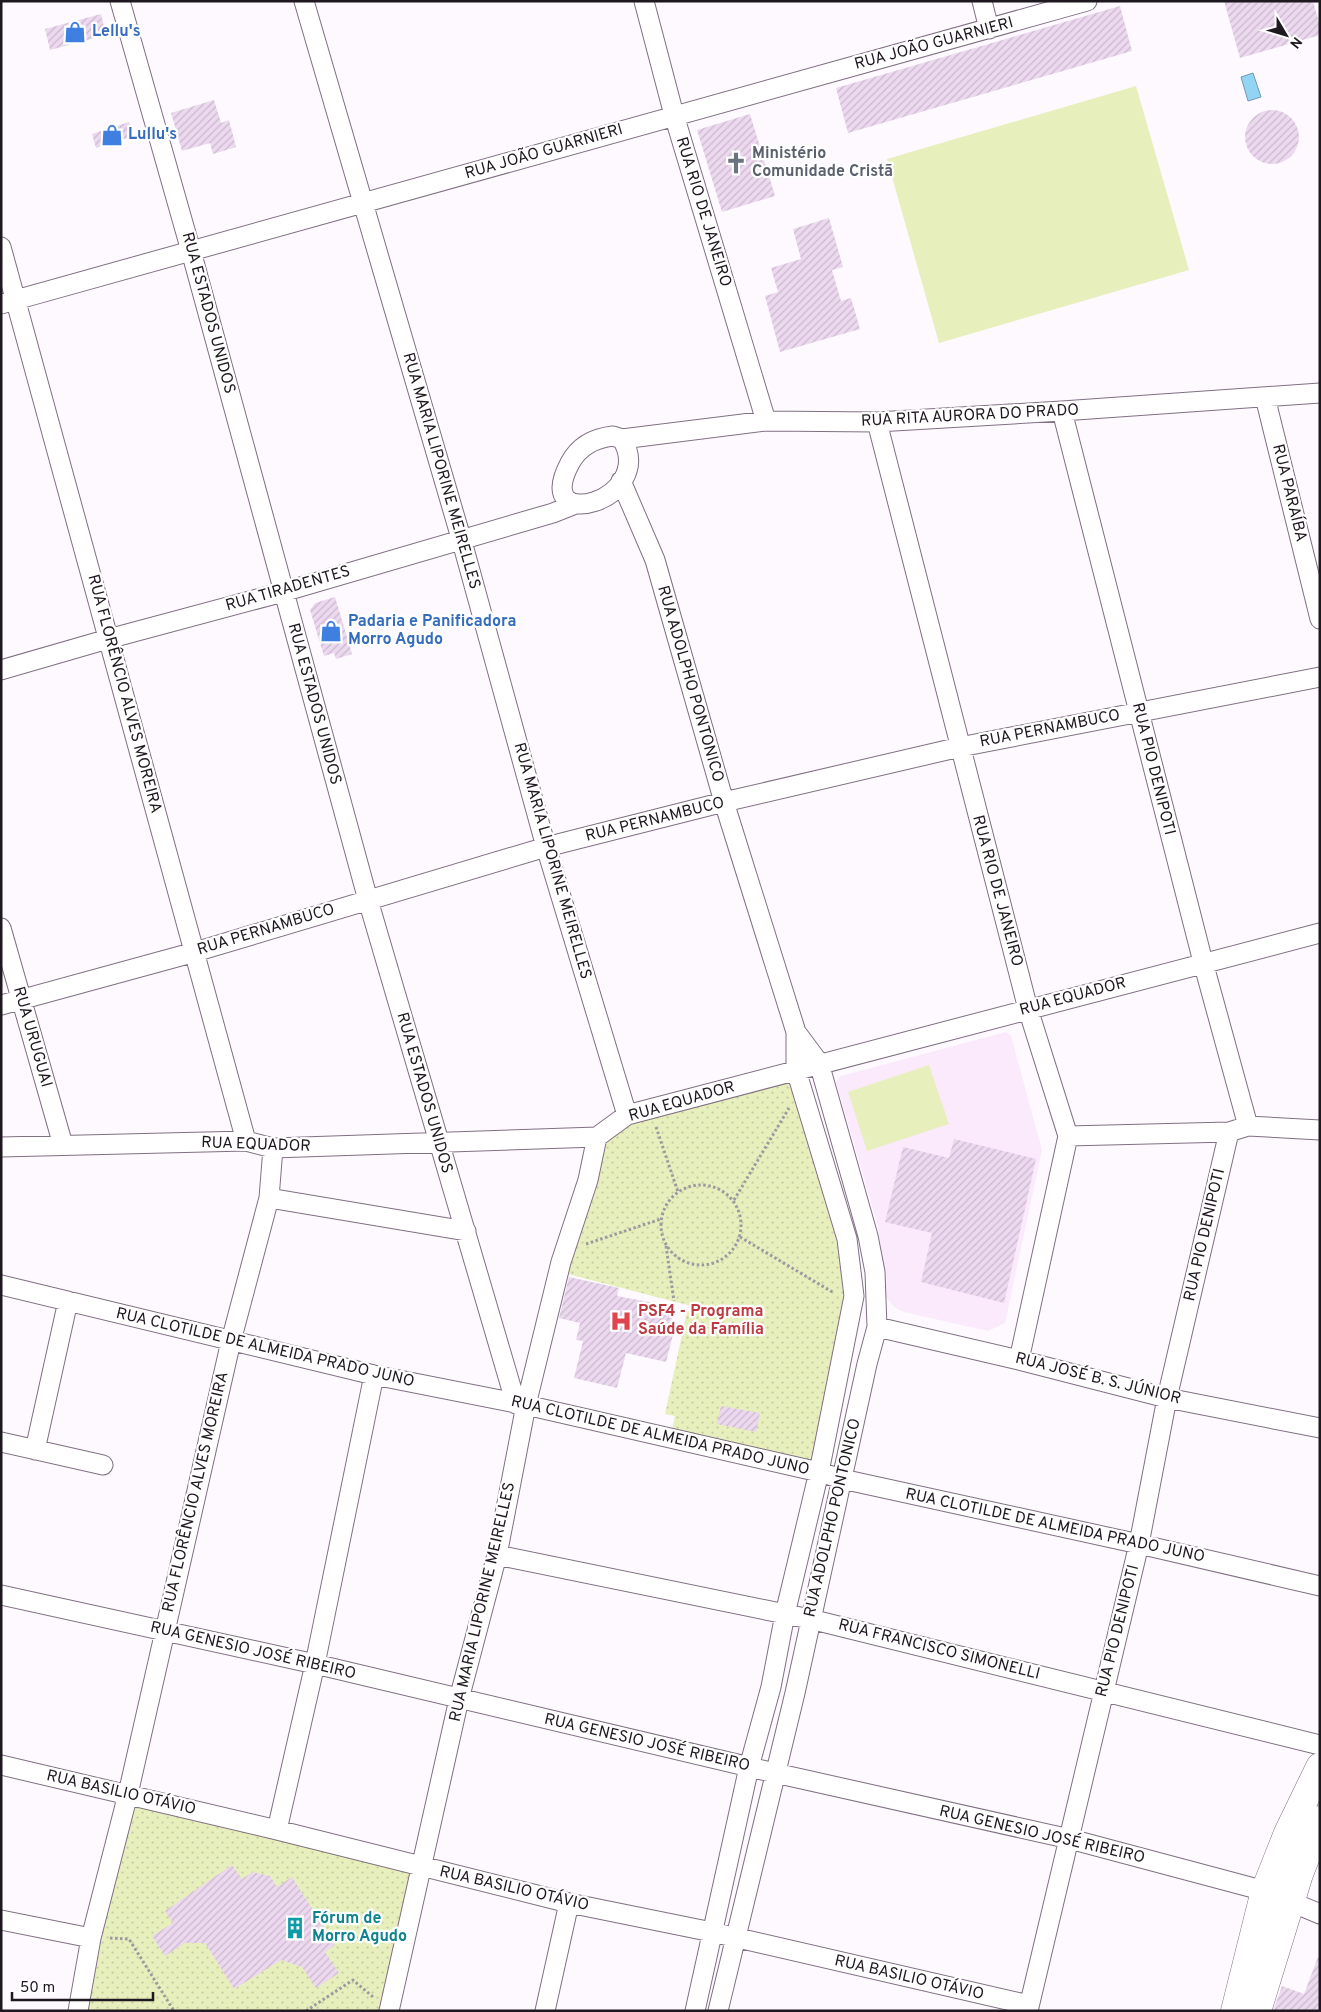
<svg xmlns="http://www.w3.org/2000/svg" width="1321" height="2012" viewBox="0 0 1321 2012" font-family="Overpass,sans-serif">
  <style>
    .built { fill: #faeafc }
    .green { fill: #e7efbd }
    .park { fill: url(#park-dots) }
    .water { fill: #93d3f4; stroke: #709bb4 }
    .building { fill: url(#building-hatch) }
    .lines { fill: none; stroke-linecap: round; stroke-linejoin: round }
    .street-casing { stroke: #816f84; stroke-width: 21 }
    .secondary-casing { stroke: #816f84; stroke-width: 29 }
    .path { stroke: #9e999f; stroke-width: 3; stroke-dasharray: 2.5 2.5; stroke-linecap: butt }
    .street { stroke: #fff; stroke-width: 19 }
    .secondary { stroke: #fff; stroke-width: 28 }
    .labels { text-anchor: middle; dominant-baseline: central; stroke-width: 4.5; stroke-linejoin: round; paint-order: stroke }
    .shop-label { font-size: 16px; font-weight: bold; fill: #366cbe; stroke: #fff; text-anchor: start }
    .street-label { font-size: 16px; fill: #1f1820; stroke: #fff }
    .worship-label { font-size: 16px; font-weight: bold; fill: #5b616d; stroke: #fff; text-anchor: start }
    .health-label { font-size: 16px; font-weight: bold; fill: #be3a42; stroke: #fff; text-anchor: start }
    .culture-label { font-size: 16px; font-weight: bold; fill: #0d838f; stroke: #fff; text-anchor: start }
  </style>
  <defs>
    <pattern id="park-dots" width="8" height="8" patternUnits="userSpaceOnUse" patternTransform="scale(1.25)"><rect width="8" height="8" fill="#e7efbd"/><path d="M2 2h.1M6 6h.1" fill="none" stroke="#c6cca2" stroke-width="1.8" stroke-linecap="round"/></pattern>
    <pattern id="building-hatch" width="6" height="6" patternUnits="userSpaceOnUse" patternTransform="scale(1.25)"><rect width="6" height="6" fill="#ecd8ef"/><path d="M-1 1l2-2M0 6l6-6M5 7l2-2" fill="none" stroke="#cab9cd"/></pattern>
  </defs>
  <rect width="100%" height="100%" fill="#fdf9fe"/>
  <path class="built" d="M1006,1032L1011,1036L1042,1150L1005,1323L988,1331L904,1312L894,1307L886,1297L878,1226L836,1082L841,1076Z"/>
  <path class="green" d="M1136,86L1189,270L939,343L887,159Z
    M929,1065L949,1124L867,1151L848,1092Z"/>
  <path class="park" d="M797,1079L841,1247L847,1276L845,1312L814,1463L672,1431L675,1416L665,1414L687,1311L698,1313L699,1308L560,1272L607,1141L625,1126Z
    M129,1798L418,1866L386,2011H83Z"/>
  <path class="water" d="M1253,73L1261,97L1248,101L1241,77Z"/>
  <path class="building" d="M1224,1H1313L1320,26V35L1240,58Z
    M1120,6L1132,51L848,133L836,88Z
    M101,14L106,35L50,50L45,29Z
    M214,100L221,123L229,120L236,147L213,154L210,143L182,151L171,113Z
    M1245 137a27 27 0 1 1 54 0a27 27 0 1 1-54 0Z
    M750,114L775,196L722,212L697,130Z
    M129,122L133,136L96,148L92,134Z
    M829,218L843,267L832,270L841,301L851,298L860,329L780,352L765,296L778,292L771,268L801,259L793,229Z
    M335,597L352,654L336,659L334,653L324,656L310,610L315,603Z
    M954,1139L1036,1159L1004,1303L921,1282L932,1233L885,1222L903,1147L949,1158Z
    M569,1277L619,1288L617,1296L675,1307L670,1326L675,1327L666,1362L626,1353L617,1388L574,1378L583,1341L576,1340L580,1323L559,1318Z
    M721,1406L760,1413L756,1432L717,1424Z
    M232,1865L242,1879L253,1872L270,1876L277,1887L292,1877L335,1945L325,1952L339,1973L316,1988L302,1967L281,1960L234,1989L205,1943H185L165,1956L152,1936L173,1923L165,1911Z
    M1318,1957H1320V2011H1273L1282,1986L1304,1994Z"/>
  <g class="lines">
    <g class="street-casing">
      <path id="street" d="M120,1L191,251L368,900L516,1404
        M304,1L461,538L546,847L627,1115
        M644,1L674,115L766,421
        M982,1L989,29
        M1,247L246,1141
        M1,304L1087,1
        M1265,397L1320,619
        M1062,411L1203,962L1248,1126
        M877,422L1028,1009L1068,1136L1019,1360
        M613,436L622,439C658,500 530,537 570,463C579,446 595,438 613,436Z
        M622,439L766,421L877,422L1062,411L1320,393
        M621,481L655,560L724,802L796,1032V1070L847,1239L854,1296L819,1472L785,1614L771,1687L749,1767L695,2011
        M1,670L108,639L283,592L553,513L573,505
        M1,928L63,1145
        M1,1005L195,952L546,847L724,802L960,747L1320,677
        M1068,1136L1229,1132L1248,1126L1320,1130
        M1,1147L246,1141L273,1148L597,1137L627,1115L1320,933
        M269,1198L466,1231
        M1,1285L374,1375L526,1405L819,1472L842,1479L1139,1544L1320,1586
        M877,1327L1019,1360L1167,1398L1320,1428
        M1,1442L103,1465
        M35,1450L68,1301
        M497,1555L810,1619L1320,1745
        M1,1595L315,1664L775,1773L1070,1839L1265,1891L1320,1914
        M1,1765L277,1830L569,1903L712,1932L1029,2005
        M277,1830L315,1664L374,1375
        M1,1920L91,1938
        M78,2011L91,1938L128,1794L231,1341L269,1198L273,1148
        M389,2011L459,1699L497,1555L526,1405L561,1262L588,1180L597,1137
        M545,2011L569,1903
        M718,2011L795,1693L867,1364L877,1327L875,1272L868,1236L819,1063L796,1032
        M1028,2011L1139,1544L1167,1398L1229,1132"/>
    </g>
    <g class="secondary-casing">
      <path id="secondary" d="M1235,2011L1265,1891L1288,1833L1320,1767
        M1257,2011L1299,1874L1320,1820"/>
    </g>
    <path class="path" d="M656,1127L678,1192
      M661 1225a40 40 0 1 1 80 0a40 40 0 1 1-80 0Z
      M734,1200L789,1108
      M740,1237L834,1293
      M586,1244L661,1219
      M666,1246L674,1301
      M110,1938L129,1939L174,2011
      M306,2011L353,1980L373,1997"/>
    <use href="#street" class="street"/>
    <use href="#secondary" class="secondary"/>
  </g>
  <defs>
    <g id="shop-bare" transform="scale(1.725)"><path d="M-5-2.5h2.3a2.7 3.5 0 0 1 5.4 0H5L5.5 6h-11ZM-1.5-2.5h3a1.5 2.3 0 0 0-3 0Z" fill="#3f7fe0" stroke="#fff" stroke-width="2.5" paint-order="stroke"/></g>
    <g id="church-bare" transform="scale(1.725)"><path d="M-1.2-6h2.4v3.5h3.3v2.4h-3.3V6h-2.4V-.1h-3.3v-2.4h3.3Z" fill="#6b7280" stroke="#fff" stroke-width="2.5" paint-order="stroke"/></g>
    <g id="hospital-bare" transform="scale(1.725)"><path d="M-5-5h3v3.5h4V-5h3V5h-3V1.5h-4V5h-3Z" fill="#e0444e" stroke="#fff" stroke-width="2.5" paint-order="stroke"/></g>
    <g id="building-bare" transform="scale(1.725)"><path d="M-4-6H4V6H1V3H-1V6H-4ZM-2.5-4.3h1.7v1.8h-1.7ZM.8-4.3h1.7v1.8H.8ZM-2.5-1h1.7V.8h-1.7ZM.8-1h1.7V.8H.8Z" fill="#0f9aa8" stroke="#fff" stroke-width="2.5" paint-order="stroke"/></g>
  </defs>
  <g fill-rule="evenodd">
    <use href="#shop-bare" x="75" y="32"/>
    <use href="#shop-bare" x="112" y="135"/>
    <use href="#church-bare" x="736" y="163"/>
    <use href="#shop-bare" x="331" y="631"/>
    <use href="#hospital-bare" x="621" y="1321"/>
    <use href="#building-bare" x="295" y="1928"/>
  </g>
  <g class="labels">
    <g class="shop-label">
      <text x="92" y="32">Lellu's</text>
      <text x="128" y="135">Lullu's</text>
      <text x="348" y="622">Padaria e Panificadora<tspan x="348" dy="18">Morro Agudo</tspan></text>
    </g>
    <g class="street-label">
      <text transform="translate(934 44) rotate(-15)">RUA JOÃO GUARNIERI</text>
      <text transform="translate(544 152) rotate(-16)">RUA JOÃO GUARNIERI</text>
      <text transform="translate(703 212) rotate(73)">RUA RIO DE JANEIRO</text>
      <text transform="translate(208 313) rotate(75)">RUA ESTADOS UNIDOS</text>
      <text transform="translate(970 416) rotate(-3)">RUA RITA AURORA DO PRADO</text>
      <text transform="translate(441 471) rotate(74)">RUA MARIA LIPORINE MEIRELLES</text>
      <text transform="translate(1289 493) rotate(76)">RUA PARAÍBA</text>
      <text transform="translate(288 589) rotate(-16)">RUA TIRADENTES</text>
      <text transform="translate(690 684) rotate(74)">RUA ADOLPHO PONTONICO</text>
      <text transform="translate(124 694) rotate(75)">RUA FLORÊNCIO ALVES MOREIRA</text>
      <text transform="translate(314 704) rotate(75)">RUA ESTADOS UNIDOS</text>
      <text transform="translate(1050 729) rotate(-11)">RUA PERNAMBUCO</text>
      <text transform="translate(1153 769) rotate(76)">RUA PIO DENIPOTI</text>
      <text transform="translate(655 820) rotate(-14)">RUA PERNAMBUCO</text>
      <text transform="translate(552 861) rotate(74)">RUA MARIA LIPORINE MEIRELLES</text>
      <text transform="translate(997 891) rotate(75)">RUA RIO DE JANEIRO</text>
      <text transform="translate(266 930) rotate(-17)">RUA PERNAMBUCO</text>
      <text transform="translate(1073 997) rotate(-15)">RUA EQUADOR</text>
      <text transform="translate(32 1037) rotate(74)">RUA URUGUAI</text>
      <text transform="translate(424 1093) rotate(74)">RUA ESTADOS UNIDOS</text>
      <text transform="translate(682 1102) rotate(-16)">RUA EQUADOR</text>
      <text transform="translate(256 1145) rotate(2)">RUA EQUADOR</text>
      <text transform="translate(1205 1235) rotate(-77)">RUA PIO DENIPOTI</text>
      <text transform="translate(265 1348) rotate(13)">RUA CLOTILDE DE ALMEIDA PRADO JUNO</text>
      <text transform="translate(1098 1379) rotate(14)">RUA JOSÉ B. S. JÚNIOR</text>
      <text transform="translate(660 1436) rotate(13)">RUA CLOTILDE DE ALMEIDA PRADO JUNO</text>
      <text transform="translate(196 1492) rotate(-77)">RUA FLORÊNCIO ALVES MOREIRA</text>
      <text transform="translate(833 1518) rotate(-77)">RUA ADOLPHO PONTONICO</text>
      <text transform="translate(1055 1526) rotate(12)">RUA CLOTILDE DE ALMEIDA PRADO JUNO</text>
      <text transform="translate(483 1602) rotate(-77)">RUA MARIA LIPORINE MEIRELLES</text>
      <text transform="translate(1118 1631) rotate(-76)">RUA PIO DENIPOTI</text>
      <text transform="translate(939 1650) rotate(14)">RUA FRANCISCO SIMONELLI</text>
      <text transform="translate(253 1651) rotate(13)">RUA GENESIO JOSÉ RIBEIRO</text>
      <text transform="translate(647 1743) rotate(13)">RUA GENESIO JOSÉ RIBEIRO</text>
      <text transform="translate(121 1793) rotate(13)">RUA BASILIO OTÁVIO</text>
      <text transform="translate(1042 1835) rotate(13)">RUA GENESIO JOSÉ RIBEIRO</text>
      <text transform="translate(514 1889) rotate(13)">RUA BASILIO OTÁVIO</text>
      <text transform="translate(909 1978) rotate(13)">RUA BASILIO OTÁVIO</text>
    </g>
    <g class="worship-label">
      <text x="752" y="154">Ministério<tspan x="752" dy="18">Comunidade Cristã</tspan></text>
    </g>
    <g class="health-label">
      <text x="638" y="1312">PSF4 - Programa<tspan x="638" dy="18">Saúde da Família</tspan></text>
    </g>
    <g class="culture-label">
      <text x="312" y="1919">Fórum de<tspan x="312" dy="18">Morro Agudo</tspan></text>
    </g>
  </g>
  <rect width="1321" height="2012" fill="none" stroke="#1f1820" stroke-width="5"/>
  <g transform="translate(1286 35) rotate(128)" stroke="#ffffff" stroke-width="4" paint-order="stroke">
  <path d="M0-4L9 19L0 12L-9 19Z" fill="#1f1820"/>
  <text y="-8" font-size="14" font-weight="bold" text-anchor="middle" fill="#1f1820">N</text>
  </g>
  <path d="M12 1992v8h141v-8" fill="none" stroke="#1f1820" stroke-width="2.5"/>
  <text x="20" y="1992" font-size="15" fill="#1f1820" stroke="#ffffff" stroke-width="4" paint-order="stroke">50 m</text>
</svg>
